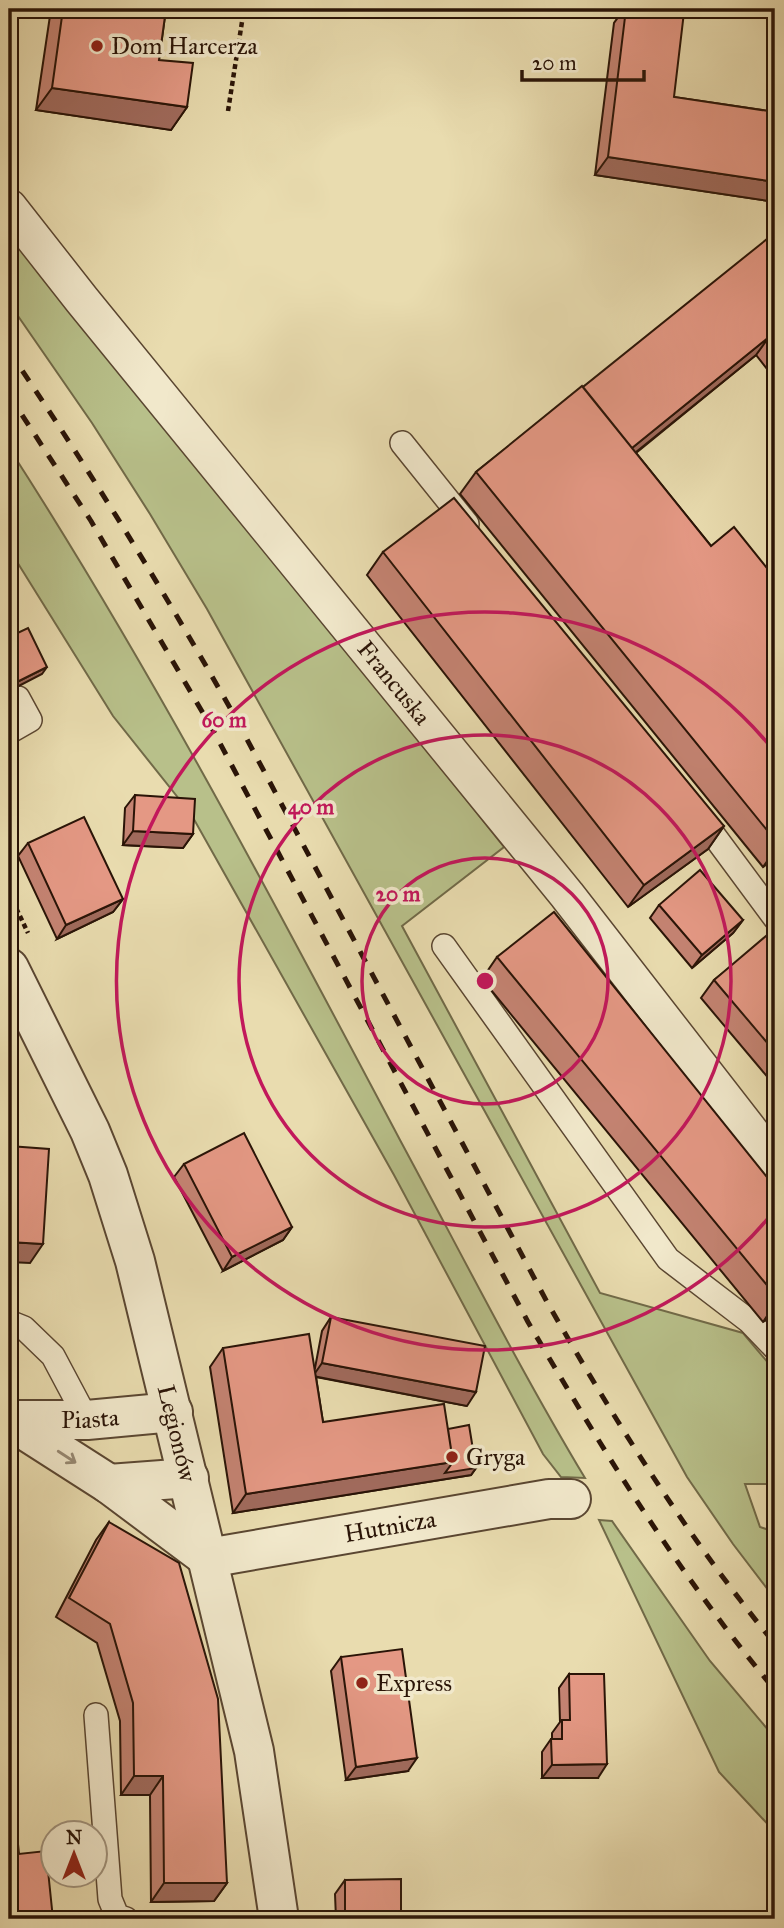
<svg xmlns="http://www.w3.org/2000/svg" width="784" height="1928" viewBox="0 0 784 1928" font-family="'IM FELL Great Primer',serif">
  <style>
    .green { fill: #b8c08a; stroke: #716a48; stroke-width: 2 }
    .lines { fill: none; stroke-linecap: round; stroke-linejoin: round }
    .service-casing { stroke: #5a4631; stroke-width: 26 }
    .pedestrian-casing { stroke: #5a4631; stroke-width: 38 }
    .minor-casing { stroke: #5a4631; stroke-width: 42 }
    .tertiary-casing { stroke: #5a4631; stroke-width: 42 }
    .path { stroke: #2a1407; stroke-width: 4.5; stroke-dasharray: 5 3.5; stroke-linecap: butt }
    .service { stroke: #f1e8cb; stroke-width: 23 }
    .pedestrian { stroke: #f1e8cb; stroke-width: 35 }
    .minor { stroke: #f1e8cb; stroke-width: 38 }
    .tertiary { stroke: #f1e8cb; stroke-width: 38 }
    .rail { stroke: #2a1407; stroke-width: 5; stroke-dasharray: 12 12; stroke-linecap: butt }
    .wall { fill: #c48372; stroke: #2a1407; stroke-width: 2 }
    .shaded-wall { fill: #a06a5c; stroke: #2a1407; stroke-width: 2 }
    .building { fill: #e49884; stroke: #2a1407; stroke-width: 2 }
    .oneway { stroke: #978973 }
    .ring { fill: none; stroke: #c2185b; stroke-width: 3.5 }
    .poi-dot { fill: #8f2418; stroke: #f1e8cb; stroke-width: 2.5 }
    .labels { text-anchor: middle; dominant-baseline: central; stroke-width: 7; stroke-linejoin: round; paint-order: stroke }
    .poi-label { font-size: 24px; fill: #2a1407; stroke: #f1e8cb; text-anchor: start }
    .street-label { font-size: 24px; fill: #2a1407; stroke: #f1e8cb }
    .centre { fill: #c2185b; stroke: #f1e8cb; stroke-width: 3.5 }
    .ring-label { font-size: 21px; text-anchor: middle; font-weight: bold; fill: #c2185b; stroke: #f1e8cb; stroke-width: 7; stroke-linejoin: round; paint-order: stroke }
  </style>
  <rect width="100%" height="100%" fill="#e9dcaf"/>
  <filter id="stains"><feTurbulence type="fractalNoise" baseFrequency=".00286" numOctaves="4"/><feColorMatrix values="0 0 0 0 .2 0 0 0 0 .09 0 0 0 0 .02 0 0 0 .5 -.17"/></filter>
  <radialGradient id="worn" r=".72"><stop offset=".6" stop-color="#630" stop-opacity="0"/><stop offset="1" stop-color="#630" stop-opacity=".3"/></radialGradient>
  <path class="green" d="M9,225L504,847L402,926L600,1293L743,1333L775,1371V1484H745L760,1527L775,1532V1599L733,1544L687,1477L207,609L150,514L92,423L9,303Z
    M9,448C153,671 276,906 400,1140C461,1253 519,1368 585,1478L561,1477L543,1454L394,1175L191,814L113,716L9,549Z
    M599,1520L612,1521L710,1661L775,1738V1832L719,1772Z"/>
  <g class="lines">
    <g class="service-casing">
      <path id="service" d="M402,443L467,524
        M9,732L30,720L18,698
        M698,814L775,918
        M444,946L668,1259L749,1321L775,1348
        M9,1322L24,1328L53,1356L87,1420
        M96,1715L110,1899L117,1916L126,1919"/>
    </g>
    <g class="pedestrian-casing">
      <g id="pedestrian">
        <path id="s1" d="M9,207L82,300L567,895L775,1163"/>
      </g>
    </g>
    <g class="minor-casing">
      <g id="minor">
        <path id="s2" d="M9,1420L109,1484L208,1558L549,1499H571"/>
        <path id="s3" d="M10,1420H87L173,1412"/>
        <path d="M109,1484L189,1478"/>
      </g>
    </g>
    <g class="tertiary-casing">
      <g id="tertiary">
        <path id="s4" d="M9,968L90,1131L108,1175L135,1261L254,1751L279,1919"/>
      </g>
    </g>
    <path class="path" d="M228,111L244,9
      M9,893L28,933"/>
    <use href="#service" class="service"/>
    <use href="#pedestrian" class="pedestrian"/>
    <use href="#minor" class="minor"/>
    <use href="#tertiary" class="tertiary"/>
    <path class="rail" d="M9,351C89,469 164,591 234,715L547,1302C615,1421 688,1538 775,1644
      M9,395L91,521L214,732L528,1322C604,1452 678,1574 775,1690"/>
  </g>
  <path class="wall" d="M51,9H166L159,60L187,107L171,130L36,110Z
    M624,9H661L674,97L775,112V202L595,175L614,23Z
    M775,249V379L756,355L636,453L711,546L775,578V857L763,867L460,494L476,472L583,387Z
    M383,552L724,826L708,849L628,907L367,575Z
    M135,795L193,834L183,848L123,845L125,808Z
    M28,843L123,899L113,912L57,939L18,856Z
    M659,905L743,920L733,933L692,968L650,918Z
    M775,932V1086L701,998L714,980Z
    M497,957L775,1187V1313L763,1322L482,979Z
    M184,1164L292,1227L283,1240L223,1271L174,1177Z
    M331,1317L467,1406L316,1377L323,1422L448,1429L476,1468L471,1475L233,1513L210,1367L223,1348L315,1368L322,1331Z
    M109,1522L227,1883L214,1901L151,1902L150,1795H121L120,1721L97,1643L56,1617L96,1540Z
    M341,1657L408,1771L346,1780L331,1671Z
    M569,1674L598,1778H542V1752L551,1739H552V1733L560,1722L559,1688Z
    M345,1880L401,1919H336L335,1894Z"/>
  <path class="shaded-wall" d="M52,88L187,107L171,130L36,110Z
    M608,157L775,182V202L595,175Z
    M769,337L756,355L615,469L628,451Z
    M47,667L42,674L9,691V686Z
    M724,826L708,849L628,907L644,885Z
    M133,831L193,834L183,848L123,845Z
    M775,850V857L763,867Z
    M123,899L113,912L57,939L66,925Z
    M743,920L733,933L692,968L702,955Z
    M292,1227L283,1240L223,1271L232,1257Z
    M9,1242L43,1244L30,1263L9,1262Z
    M775,1304V1313L763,1322Z
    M322,1363L476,1392L467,1406L313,1376Z
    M453,1462L476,1468L471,1475L233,1513L246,1494Z
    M417,1758L408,1771L346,1780L356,1767Z
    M607,1764L598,1778H542L552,1765Z
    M134,1776H163L150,1795H121Z
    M164,1883H227L214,1901L151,1902Z"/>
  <path class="building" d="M63,9H166L159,60L193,63L187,107L52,88Z
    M626,9H661L684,12L674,97L775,112V182L608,157Z
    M767,239L775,249V344L769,337L632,448L583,387Z
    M582,386L711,546L734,527L775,578V840L476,472Z
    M454,498L724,826L644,885L383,552Z
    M28,628L47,667L9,686V637Z
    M135,795L195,799L193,834L133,831Z
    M84,817L123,899L66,925L28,843Z
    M700,870L743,920L702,955L659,905Z
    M554,912L775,1187V1295L497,957Z
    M773,930L775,932V1052L714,980Z
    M244,1133L292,1227L232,1257L184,1164Z
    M9,1146L49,1149L43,1244L9,1242Z
    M331,1317L485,1346L476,1392L322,1363Z
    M309,1334L323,1422L444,1404L453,1462L246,1494L223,1348Z
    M469,1425L476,1468L445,1473L453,1462L448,1429Z
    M109,1522L179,1563L218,1699L227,1883H164L163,1776H134L133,1703L110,1624L69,1598Z
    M402,1649L417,1758L356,1767L341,1657Z
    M569,1674H604L607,1764L552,1765L551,1739H562V1720H570Z
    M18,1844L19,1854L46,1851L53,1919H9V1845Z
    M401,1879V1919H345V1880Z"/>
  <defs><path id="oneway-shaft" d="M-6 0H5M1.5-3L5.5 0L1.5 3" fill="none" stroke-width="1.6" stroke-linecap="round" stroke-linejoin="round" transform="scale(1.75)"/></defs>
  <use class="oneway" href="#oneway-shaft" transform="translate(67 1457) rotate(33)"/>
  <g class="ring">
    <circle cx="485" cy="981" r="123"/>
    <circle cx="485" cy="981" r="246"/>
    <path d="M774 1211A369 369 0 1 1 774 751"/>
  </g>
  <g class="poi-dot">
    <circle cx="97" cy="46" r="7"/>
    <circle cx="452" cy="1457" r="7"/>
    <circle cx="362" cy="1683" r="7"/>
  </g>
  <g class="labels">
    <g class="poi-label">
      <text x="111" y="46">Dom Harcerza</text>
      <text x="466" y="1457">Gryga</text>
      <text x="376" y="1683">Express</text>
    </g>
    <g class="street-label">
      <text stroke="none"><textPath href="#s1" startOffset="612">Francuska</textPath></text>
      <text stroke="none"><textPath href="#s3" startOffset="80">Piasta</textPath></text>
      <text stroke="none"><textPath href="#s4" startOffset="497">Legionów</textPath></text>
      <text stroke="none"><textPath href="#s2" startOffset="427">Hutnicza</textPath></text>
    </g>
  </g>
  <circle cx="485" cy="981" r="10" class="centre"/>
  <g class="ring-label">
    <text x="224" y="727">60 m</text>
    <text x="311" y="814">40 m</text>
    <text x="398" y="901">20 m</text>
  </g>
  <rect width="784" height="1928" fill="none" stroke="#e9dcaf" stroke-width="35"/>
  <rect x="10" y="10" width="763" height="1907" fill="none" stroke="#2a1407" stroke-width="3.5"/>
  <rect x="18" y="18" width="749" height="1893" fill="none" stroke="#2a1407" stroke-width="2"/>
  <g transform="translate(74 1854)"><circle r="33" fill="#f1e8cb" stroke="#a1937d" stroke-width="2"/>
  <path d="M0-5L12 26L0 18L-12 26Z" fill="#8f2418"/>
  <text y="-10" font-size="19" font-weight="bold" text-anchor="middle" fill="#2a1407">N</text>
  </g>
  <path d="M522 70v10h122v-10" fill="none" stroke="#2a1407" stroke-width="3.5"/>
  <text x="532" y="70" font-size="21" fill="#2a1407" stroke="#f1e8cb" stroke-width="5" paint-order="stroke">20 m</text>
  <rect width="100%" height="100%" filter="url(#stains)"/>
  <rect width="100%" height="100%" fill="url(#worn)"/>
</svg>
